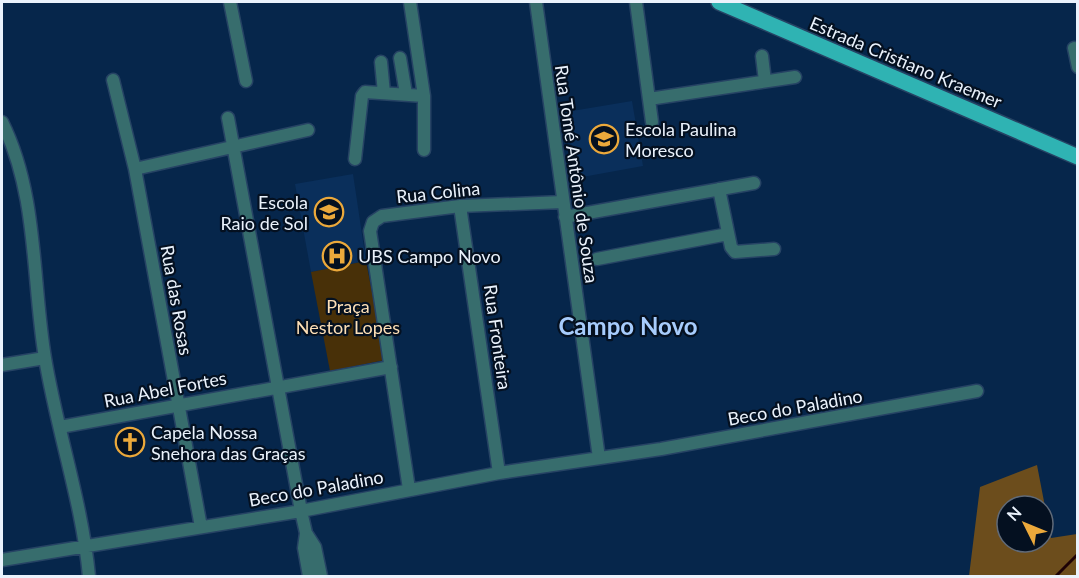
<svg xmlns="http://www.w3.org/2000/svg" width="1079" height="578" viewBox="0 0 1079 578" font-family="Lato,sans-serif">
  <style>
    .built { fill: #0a2f5b }
    .green { fill: #483008 }
    .forest { fill: #6c4d1c; fill-rule: evenodd }
    .lines { fill: none; stroke-linecap: round; stroke-linejoin: round }
    .stream { stroke: #1d0206; stroke-width: 3 }
    .minor-casing { stroke: #264364; stroke-width: 15 }
    .major-casing { stroke: #264364; stroke-width: 18 }
    .minor { stroke: #376d6d; stroke-width: 12 }
    .major { stroke: #2fb3b3; stroke-width: 15 }
    .labels { text-anchor: middle; dominant-baseline: central; stroke-width: 4.5; stroke-linejoin: round; paint-order: stroke }
    .street-label { font-size: 18px; fill: #eaf2fc; stroke: #041020 }
    .poi-label { font-size: 18px; fill: #eaf2fc; stroke: #041020; text-anchor: start }
    .park-label { font-size: 18px; fill: #fddfb6; stroke: #041020 }
    .district-label { font-size: 24px; font-weight: bold; fill: #a7ccfc; stroke: #041020 }
  </style>
  <rect width="100%" height="100%" fill="#06264b"/>
  <path class="built" d="M632,101L643,166L577,178L566,112Z
    M353,174L366,261L311,272L295,184Z"/>
  <path class="green" d="M366,261L385,360L330,371L311,272Z"/>
  <path class="forest" d="M1037,465L1051,538L1077,534V576H969L980,487ZM1007,506H1043V542H1007Z"/>
  <g class="lines">
    <path class="stream" d="M1056,576L1078,554"/>
    <g class="minor-casing">
      <path id="minor" d="M230,2L246,81
        M410,2L424,96V150
        M536,2L599,458
        M636,2L652,122
        M1074,48L1078,67
        M762,56L765,81
        M400,58L406,94
        M381,62L384,93
        M113,80L135,169L201,527
        M649,99L795,77
        M228,118L301,511L306,533L315,547L321,576
        M2,122C38,194 32,280 45,358C57,431 82,502 89,576
        M355,159L362,96L365,92L424,96
        M135,169L308,130
        M719,189L731,247L735,252L774,249
        M460,206L499,473
        M565,217L754,183
        M597,259L728,234
        M2,365L45,358
        M60,427L391,367
        M409,489L370,231L373,222L382,216L460,206L563,202
        M306,533L304,548L309,576
        M2,560L301,511L499,473L661,449L977,391"/>
    </g>
    <g class="major-casing">
      <path id="major" d="M719,2L1078,157"/>
    </g>
    <use href="#minor" class="minor"/>
    <use href="#major" class="major"/>
  </g>
  <defs>
    <g id="school-ring" transform="scale(1.5)"><circle r="9.5" fill="#041020" stroke="#eca93b" stroke-width="1.5"/><path d="M0-5L7-2L0 1L-7-2ZM-4 1L0 2.5L4 1V4Q0 6-4 4Z" fill="#eca93b"/></g>
    <g id="hospital-ring" transform="scale(1.5)"><circle r="9.5" fill="#041020" stroke="#eca93b" stroke-width="1.5"/><path d="M-5-5h3v3.5h4V-5h3V5h-3V1.5h-4V5h-3Z" fill="#eca93b"/></g>
    <g id="church-ring" transform="scale(1.5)"><circle r="9.5" fill="#041020" stroke="#eca93b" stroke-width="1.5"/><path d="M-1.2-6h2.4v3.5h3.3v2.4h-3.3V6h-2.4V-.1h-3.3v-2.4h3.3Z" fill="#eca93b"/></g>
  </defs>
  <g fill-rule="evenodd">
    <use href="#school-ring" x="604" y="139"/>
    <use href="#school-ring" x="329" y="212"/>
    <use href="#hospital-ring" x="337" y="256"/>
    <use href="#church-ring" x="130" y="442"/>
  </g>
  <g class="labels">
    <g class="street-label">
      <text transform="translate(906 62) rotate(23)">Estrada Cristiano Kraemer</text>
      <text transform="translate(577 174) rotate(82)">Rua Tomé Antônio de Souza</text>
      <text transform="translate(438 192) rotate(-6)">Rua Colina</text>
      <text transform="translate(177 300) rotate(80)">Rua das Rosas</text>
      <text transform="translate(498 337) rotate(82)">Rua Fronteira</text>
      <text transform="translate(165 389) rotate(-11)">Rua Abel Fortes</text>
      <text transform="translate(795 407) rotate(-10)">Beco do Paladino</text>
      <text transform="translate(316 488) rotate(-10)">Beco do Paladino</text>
    </g>
    <g class="poi-label">
      <text x="625" y="129">Escola Paulina<tspan x="625" dy="21">Moresco</tspan></text>
      <text x="308" y="202" text-anchor="end">Escola<tspan x="308" dy="21">Raio de Sol</tspan></text>
      <text x="358" y="256">UBS Campo Novo</text>
      <text x="151" y="432">Capela Nossa<tspan x="151" dy="21">Snehora das Graças</tspan></text>
    </g>
    <g class="park-label">
      <text x="348" y="306">Praça<tspan x="348" dy="21">Nestor Lopes</tspan></text>
    </g>
    <g class="district-label">
      <text x="628" y="325">Campo Novo</text>
    </g>
  </g>
  <rect width="1079" height="578" fill="none" stroke="#eaf2fc" stroke-width="6"/>
  <g transform="translate(1025 524) rotate(313)"><circle r="28" fill="#041020" stroke="#606a78" stroke-width="1.5"/>
  <path d="M0-4.5L10 22L0 15L-10 22Z" fill="#eca93b"/>
  <text y="-9" font-size="16" font-weight="bold" text-anchor="middle" fill="#eaf2fc">N</text>
  </g>
</svg>
